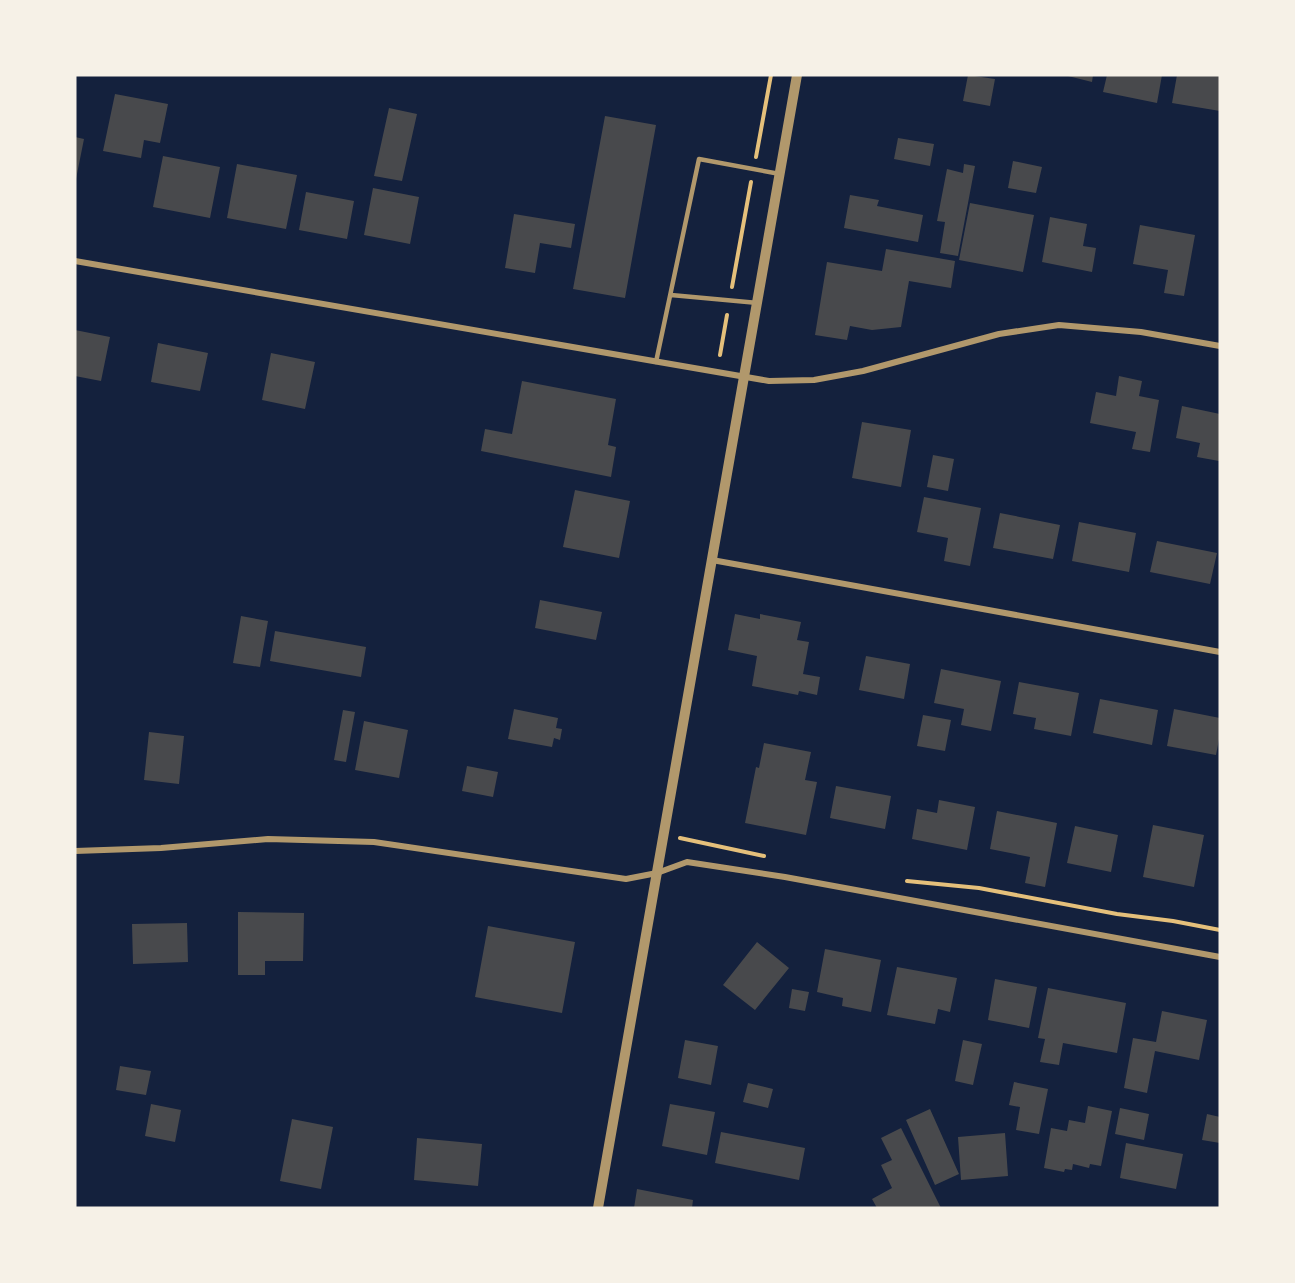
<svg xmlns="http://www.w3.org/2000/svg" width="1295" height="1283" viewBox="0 0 1295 1283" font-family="Jost,sans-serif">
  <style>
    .building { fill: #48494c }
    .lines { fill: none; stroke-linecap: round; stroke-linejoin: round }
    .path { stroke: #e5c07b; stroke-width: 4 }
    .service { stroke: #b1986c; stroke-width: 4.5 }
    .minor { stroke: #b1986c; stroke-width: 6 }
    .tertiary { stroke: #b1986c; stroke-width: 10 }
  </style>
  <rect width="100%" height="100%" fill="#14213d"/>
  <path class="building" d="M968,75L995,79L990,106L963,101Z
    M1064,75H1093L1092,82Z
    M1107,75H1162L1157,103L1103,92Z
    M1177,75H1220V111L1172,103Z
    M115,94L168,104L160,143L144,140L141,158L103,151Z
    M389,108L417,114L402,181L374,176Z
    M605,116L656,125L625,298L573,289Z
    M75,137L84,139L76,179H75Z
    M898,138L934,144L930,166L894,159Z
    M163,156L220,167L210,218L153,207Z
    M1013,161L1042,167L1036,193L1008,188Z
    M237,164L297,175L286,229L227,218Z
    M964,164L975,166L958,256L940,253L945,222L937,221L947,169L963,173Z
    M373,188L419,197L410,244L364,235Z
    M306,192L354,201L347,239L299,230Z
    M850,195L879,200L877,206L923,215L918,242L844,228Z
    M970,203L1034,215L1023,272L959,260Z
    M514,214L575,224L571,248L540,243L535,273L505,268Z
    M1050,217L1087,224L1083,246L1096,248L1092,272L1042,262Z
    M1140,225L1195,235L1184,296L1164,293L1168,270L1133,264Z
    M886,249L955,261L951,288L909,281L901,327L872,330L850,326L847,340L815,335L827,262L882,271Z
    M75,330L110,337L101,381L75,376Z
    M158,343L208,353L200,391L151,382Z
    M271,353L315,362L305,409L262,400Z
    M1119,376L1142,381L1139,396L1159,400L1150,452L1132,449L1136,432L1090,423L1096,392L1116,396Z
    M522,381L616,399L608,445L616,447L611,477L481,451L485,429L512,434Z
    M1182,406L1220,414L1219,461L1197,457L1200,443L1176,438Z
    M862,422L911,430L901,487L852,478Z
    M933,455L954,459L948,491L927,487Z
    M575,490L630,501L619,558L563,547Z
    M924,497L981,508L970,566L944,561L948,538L917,532Z
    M1000,513L1060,525L1053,559L993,548Z
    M1079,522L1136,533L1129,572L1072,561Z
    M1157,541L1217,553L1210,584L1150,572Z
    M540,600L602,612L596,640L535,628Z
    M735,614L760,619V614L801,622L797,640L809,642L803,674L820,677L817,695L799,691L798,695L752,686L757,656L728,650Z
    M241,616L268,621L260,667L233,663Z
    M275,631L366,647L361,677L270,661Z
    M866,656L910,664L904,699L859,690Z
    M941,669L1001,681L991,731L961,725L964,709L934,703Z
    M1019,682L1079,693L1071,736L1034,729L1036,718L1013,714Z
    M1100,699L1158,710L1152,745L1093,733Z
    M514,709L558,718L556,728L562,729L560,740L554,738L552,747L508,739Z
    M1174,709L1220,718V734L1216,755L1167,746Z
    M343,710L355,712L346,762L334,760Z
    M923,715L951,720L945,751L917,746Z
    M364,721L408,730L399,778L355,770Z
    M149,732L184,736L179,784L144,780Z
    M764,743L811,752L805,780L817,782L806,835L745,823L756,767L759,768Z
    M467,766L498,772L493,797L462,791Z
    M836,786L891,796L885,829L830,818Z
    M939,800L975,807L967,850L912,839L917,809L937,813Z
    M997,811L1057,823L1045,887L1025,883L1030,857L990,849Z
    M1153,825L1204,835L1194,887L1143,877Z
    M1075,826L1118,835L1111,872L1067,863Z
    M238,912L304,913L303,961H265V975H238Z
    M187,923L188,962L133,964L132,924Z
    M488,926L575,942L562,1013L475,997Z
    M757,942L789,968L755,1010L723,985Z
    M825,949L881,960L871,1012L842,1006L843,998L817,992Z
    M897,967L957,978L950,1012L938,1009L935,1024L887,1015Z
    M995,979L1037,987L1029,1028L988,1020Z
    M1048,988L1126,1003L1117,1053L1063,1043L1059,1065L1040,1062L1045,1039L1038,1038Z
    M792,989L809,992L805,1011L789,1008Z
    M1162,1011L1207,1020L1199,1060L1155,1051L1147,1093L1124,1088L1133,1038L1156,1042Z
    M685,1040L718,1046L711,1085L678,1078Z
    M963,1040L982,1044L973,1085L955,1081Z
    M120,1066L151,1071L146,1095L116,1090Z
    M1014,1082L1048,1089L1039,1134L1016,1130L1020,1107L1009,1105Z
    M748,1083L773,1089L768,1108L743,1102Z
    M151,1104L181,1110L175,1142L145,1136Z
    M670,1104L715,1112L707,1155L662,1146Z
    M1088,1106L1112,1111L1101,1166L1090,1164L1089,1168L1073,1164L1072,1170L1065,1169L1064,1172L1044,1168L1051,1128L1067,1131L1069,1120L1085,1123Z
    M1120,1108L1149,1114L1144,1140L1115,1134Z
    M930,1109L959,1174L935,1185L906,1120Z
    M1207,1114L1220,1117V1143L1202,1140Z
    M292,1119L333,1127L321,1189L280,1181Z
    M901,1128L941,1208H877L872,1199L892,1188L881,1165L892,1160L881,1138Z
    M721,1132L805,1148L799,1180L715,1163Z
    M1005,1133L1008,1176L961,1180L958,1137Z
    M417,1138L482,1144L478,1186L414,1180Z
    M1126,1143L1183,1154L1176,1189L1120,1178Z
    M637,1189L693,1200L692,1208H634Z"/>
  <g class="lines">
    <path class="path" d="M756,157L771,75
      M732,287L751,182
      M720,355L727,315
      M680,838L764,856
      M907,881L979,888L1117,914L1173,921L1220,930"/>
    <path class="service" d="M671,295L758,303
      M656,362L699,159L780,174"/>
    <path class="minor" d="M75,261L769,381L814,380L863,371L999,334L1059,325L1141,332L1220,346
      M712,560L1220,652
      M75,851L161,848L268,839L374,842L626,879L657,873L687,862L785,877L1220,957"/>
    <path class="tertiary" d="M598,1208L797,75"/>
  </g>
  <rect width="1295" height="1283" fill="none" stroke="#f6f1e7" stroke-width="153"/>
</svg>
